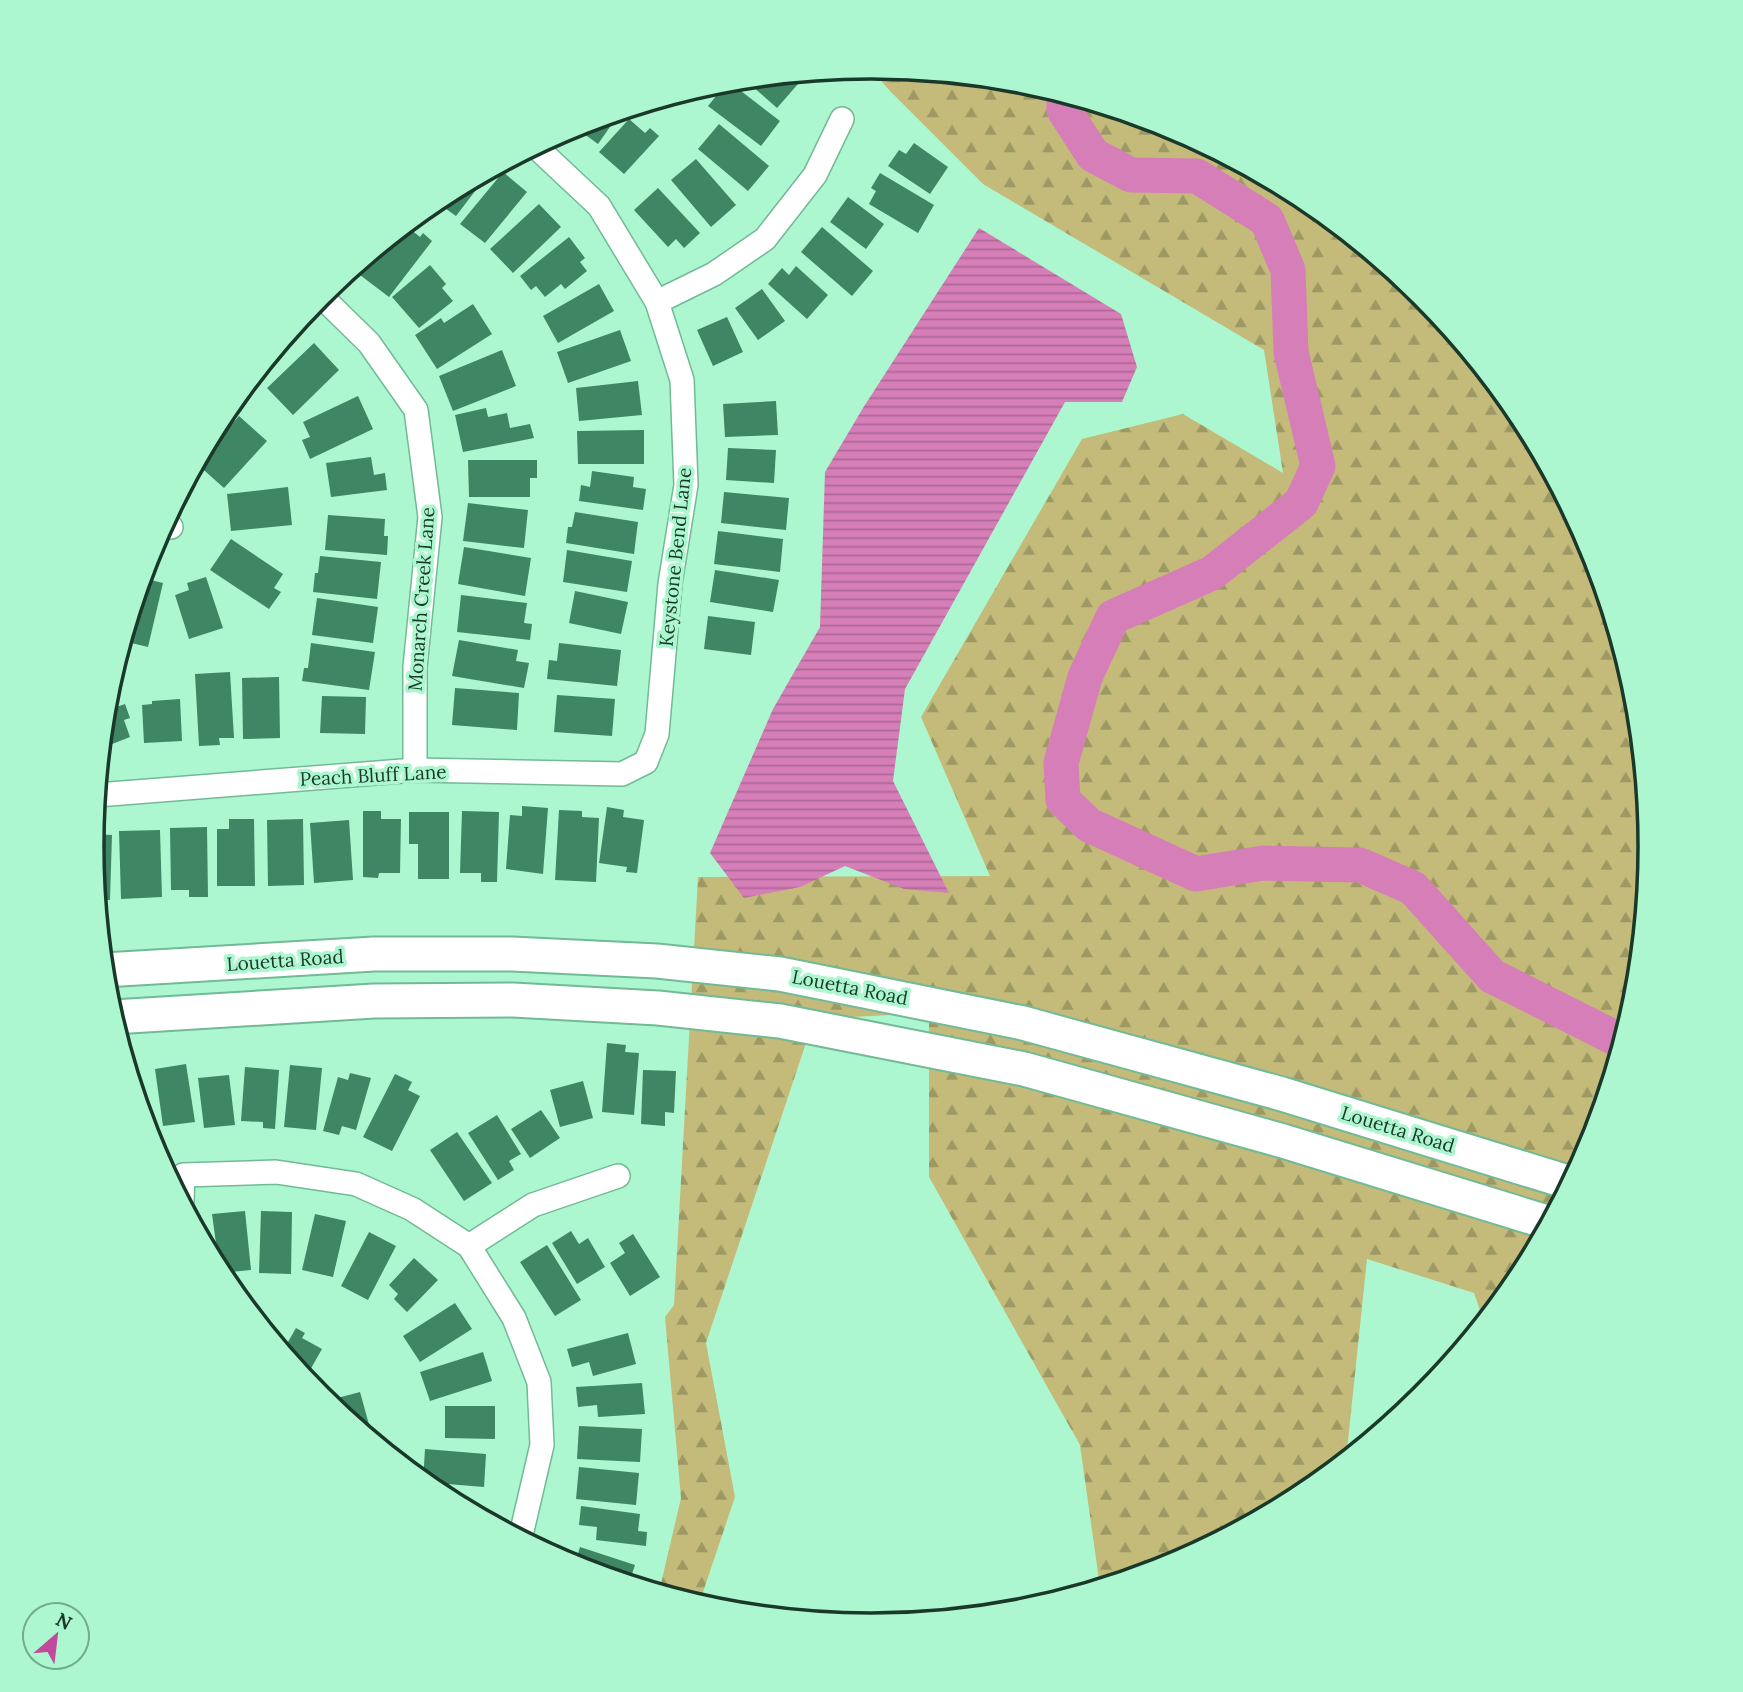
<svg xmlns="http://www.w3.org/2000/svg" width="1743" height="1692" viewBox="0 0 1743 1692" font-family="Lora,serif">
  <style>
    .forest { fill: url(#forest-firs) }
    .water { fill: url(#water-rules) }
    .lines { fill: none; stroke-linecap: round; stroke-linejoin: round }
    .river { stroke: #d67eb8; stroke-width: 35 }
    .building { fill: #3e8664 }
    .minor-casing { stroke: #71ba95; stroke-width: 26 }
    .secondary-casing { stroke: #71ba95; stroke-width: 37 }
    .minor { stroke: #fff; stroke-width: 23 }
    .secondary { stroke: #fff; stroke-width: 33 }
    .labels { text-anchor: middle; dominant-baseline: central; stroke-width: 7; stroke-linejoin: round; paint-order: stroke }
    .street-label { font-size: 19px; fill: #1a392a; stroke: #acf7d0 }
    .rim { fill: none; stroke: #1a392a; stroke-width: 3.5 }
  </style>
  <defs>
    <pattern id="forest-firs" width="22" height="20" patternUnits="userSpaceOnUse" patternTransform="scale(1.75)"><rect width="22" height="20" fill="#c4bb7a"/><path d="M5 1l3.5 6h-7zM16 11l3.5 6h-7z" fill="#9e9964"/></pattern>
    <pattern id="water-rules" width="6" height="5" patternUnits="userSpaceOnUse" patternTransform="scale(1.75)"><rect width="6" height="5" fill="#d67eb8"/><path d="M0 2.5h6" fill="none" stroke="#ad6896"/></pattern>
  </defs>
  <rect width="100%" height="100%" fill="#acf7d0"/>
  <path class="forest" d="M869,67L1024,82L1170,126L1305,198L1423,295L1520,413L1592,548L1636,694L1651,846L1636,998L1592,1145L1519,1279L1484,1322L1474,1293L1367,1259L1346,1460L1304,1494L1169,1566L1100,1587L1080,1445L929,1177V1013L814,1019L706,1343L735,1497L699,1604L659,1592L681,1498L665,1317L674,1305L698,877L990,876L921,717L1082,439L1183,414L1283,473L1264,350L983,184L891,92Z"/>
  <path class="water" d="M979,228L1121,314L1137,367L1122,402H1065L905,689L893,781L949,893L904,889L845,866L800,887L744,898L710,853L773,709L820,627L825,472L863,408Z"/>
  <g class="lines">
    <path class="river" d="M1064,94V110L1093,155L1131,175L1197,176L1267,220L1288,270L1291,352L1318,466L1301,503L1212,573L1113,617L1085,677L1061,763L1063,800L1089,825L1196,874L1263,863L1360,865L1413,888L1492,976L1623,1042"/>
  </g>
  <path class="building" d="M787,75L798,84L777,108L744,79Z
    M728,81L780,121L761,146L708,106Z
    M617,112L619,114L598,144L573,126Z
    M629,119L645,133L650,128L659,136L624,174L599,152Z
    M719,124L769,166L748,191L698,149Z
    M914,143L948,167L930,194L888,166L899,150L906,154Z
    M696,159L736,205L711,227L671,180Z
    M492,169L456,216L435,201L439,198Z
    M503,172L527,192L485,243L460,224Z
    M880,173L934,205L918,233L869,204L876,191L871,188Z
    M658,188L700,233L684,248L676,239L668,247L634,210Z
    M848,197L884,224L866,249L830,222Z
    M539,204L561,227L513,273L490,249Z
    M405,225L420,237L423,233L432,241L389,297L360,275L386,241Z
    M822,227L873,271L852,296L801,252Z
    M569,237L585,258L580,262L587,271L565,289L561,284L545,297L536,286L531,290L520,276Z
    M430,265L446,284L442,288L453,301L419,328L392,297Z
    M796,266L828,295L807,319L768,284L782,268L789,275Z
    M599,284L614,311L558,343L543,316Z
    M762,289L785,321L758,340L735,308Z
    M473,304L492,334L437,369L415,335L441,318L444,323Z
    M727,317L743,352L713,366L697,330Z
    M293,328L264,380L255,374Z
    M620,330L631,361L568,383L557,352Z
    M314,343L339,370L293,415L267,388Z
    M502,350L516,386L453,411L439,376Z
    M638,381L642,415L579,421L576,388Z
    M358,396L373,429L310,459L302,440L310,437L303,422Z
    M776,401L778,435L725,437L723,404Z
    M486,408L488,417L507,413L510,428L530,424L534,438L463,452L455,415Z
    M239,416L267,441L224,488L197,464Z
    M644,430V464H578L577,431Z
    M728,448L776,450L774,483L726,480Z
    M371,457L374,475L385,473L387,490L331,497L326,463Z
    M468,460H537V478H530V497H469Z
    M592,471L634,477L633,487L646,489L643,510L579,501L581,485L590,487Z
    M288,487L292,525L231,531L227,494Z
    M724,492L789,498L786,530L721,523Z
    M468,503L528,510L524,548L463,541Z
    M575,512L638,522L634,554L566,543L568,527H572Z
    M328,515L385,519L384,536H388L387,555L325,550Z
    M718,531L783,539L780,572L714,564Z
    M231,539L283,574L274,588L281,592L269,609L210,570Z
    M464,547L531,558L525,596L458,584Z
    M567,550L632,561L627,592L563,582Z
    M320,556L381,562L377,599L313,592L315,573H318Z
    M715,570L779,580L773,612L710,602Z
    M206,577L223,628L189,639L175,595L189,590L187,583Z
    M142,578L163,583L148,647L123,641Z
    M575,591L628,602L621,634L569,623Z
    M461,595L527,603L524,623L532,624L530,640L457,632Z
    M317,598L378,607L373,643L312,635Z
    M708,616L755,622L751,655L704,649Z
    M459,640L518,650L516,661L529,663L524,688L452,676Z
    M311,643L375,652L369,690L302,681L304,668H308Z
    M559,643L621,650L617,686L547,679L549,660L557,661Z
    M230,672L234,738H219L220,745L199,746L195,674Z
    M279,677L280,738L243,739L242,678Z
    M455,688L519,693L517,730L452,725Z
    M557,695L615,699L612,736L554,732Z
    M322,696L366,697L365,734L320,733Z
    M180,699L182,741L144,743L142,705L152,704V701Z
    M125,704L130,718L124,720L130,737L102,748L105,711Z
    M522,806L548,808L543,874L506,869L510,815L522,816Z
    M607,807L624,810L623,817L644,820L637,873L626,872L627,867L599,863Z
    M559,810L582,811V817L599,818L596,882L555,880Z
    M363,811H381V819H401L400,873H379L378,878L363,877Z
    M462,811L499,812L497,882H481V873H460Z
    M409,812H449V879H418V844H409Z
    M229,819H254L255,886H217V829H229Z
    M303,819L304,885L268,886L267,820Z
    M349,820L353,880L314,883L310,823Z
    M207,827L208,897H189V890H171L170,828Z
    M160,830L162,897L121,899L119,831Z
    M93,834L112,835L110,900H97L92,846Z
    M607,1043L626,1045L625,1052L639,1053L634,1115L602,1112Z
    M186,1064L195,1122L163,1126L155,1069Z
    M290,1065L322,1068L316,1130L284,1127Z
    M245,1067L279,1070L275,1129L263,1128V1122L241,1121Z
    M643,1070L676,1071L674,1113L665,1112V1126L641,1124Z
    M350,1073L371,1078L356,1130L342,1126L339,1135L323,1131L338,1077L348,1080Z
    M395,1074L412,1082L408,1090L420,1096L392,1151L363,1137Z
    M229,1075L235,1125L204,1128L198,1078Z
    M583,1081L593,1118L560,1127L550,1090Z
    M541,1110L560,1138L530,1158L511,1129Z
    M497,1115L521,1154L509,1161L514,1170L498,1180L468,1133Z
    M457,1132L492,1183L464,1201L430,1150Z
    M245,1211L251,1270L220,1273L212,1214Z
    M261,1211L292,1212L291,1274L259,1273Z
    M315,1214L346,1221L333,1277L302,1270Z
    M571,1231L579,1244L588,1238L605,1267L577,1284L552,1243Z
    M369,1232L396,1246L368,1300L341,1286Z
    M633,1234L660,1277L630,1296L610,1263L625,1253L619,1243Z
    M547,1245L581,1300L555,1316L520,1262Z
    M414,1258L438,1280L407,1312L394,1299L398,1294L389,1285Z
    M455,1303L472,1329L420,1362L403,1336Z
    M296,1328L305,1333L302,1338L322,1349L305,1379L278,1345L284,1349Z
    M628,1333L636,1364L593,1376L589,1362L572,1367L567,1349Z
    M483,1352L492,1381L430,1401L420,1372Z
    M642,1383L645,1414L598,1417L597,1405L578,1407L576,1387Z
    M360,1392L370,1428L361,1430L326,1401Z
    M445,1406H495V1439L445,1438Z
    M579,1426L642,1429L640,1462L577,1459Z
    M425,1449L486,1454L484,1487L423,1482Z
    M579,1467L639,1473L636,1505L576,1499Z
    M581,1506L640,1514L638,1531L647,1532L646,1546L596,1540L597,1527L579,1525Z
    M580,1547L635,1565L629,1583L574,1566Z"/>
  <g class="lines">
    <g class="minor-casing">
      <path id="minor" d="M320,295L369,343L416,410L430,517L415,667V770
        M657,302L714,274L765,239L815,175L842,119
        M163,525L171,527
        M97,795L415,770L622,774L646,762L657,734L670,584L686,485L682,380L657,302L599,206L535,146
        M182,1201L183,1175L276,1172L356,1184L412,1209L469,1246L514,1318L539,1382L542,1445L521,1535
        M469,1246L533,1205L618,1176"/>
    </g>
    <g class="secondary-casing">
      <path id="secondary" d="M104,970L374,954H512L657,961L780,974L1023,1023L1282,1094L1571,1183
        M113,1017L374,1001L513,1000L658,1008L780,1021L1024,1069L1283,1141L1550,1223"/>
    </g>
    <use href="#minor" class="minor"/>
    <use href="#secondary" class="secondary"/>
  </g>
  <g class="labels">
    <g class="street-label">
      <text transform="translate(675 557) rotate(-84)">Keystone Bend Lane</text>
      <text transform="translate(421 599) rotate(-86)">Monarch Creek Lane</text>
      <text transform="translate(373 775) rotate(-3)">Peach Bluff Lane</text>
      <text transform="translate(285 960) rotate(-4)">Louetta Road</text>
      <text transform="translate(850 987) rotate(11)">Louetta Road</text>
      <text transform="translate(1398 1129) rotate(17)">Louetta Road</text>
    </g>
  </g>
  <path d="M0 0H1743V1692H0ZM104 846a767 767 0 1 1 1534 0a767 767 0 1 1-1534 0Z" fill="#acf7d0" fill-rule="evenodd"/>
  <path class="rim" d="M104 846a767 767 0 1 1 1534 0a767 767 0 1 1-1534 0Z"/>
  <g transform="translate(56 1636) rotate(28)"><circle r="33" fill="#acf7d0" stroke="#72ab8e" stroke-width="2"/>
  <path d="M0-5L12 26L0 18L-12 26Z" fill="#c24a9e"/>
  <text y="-10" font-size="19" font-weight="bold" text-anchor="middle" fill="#1a392a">N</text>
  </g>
</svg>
